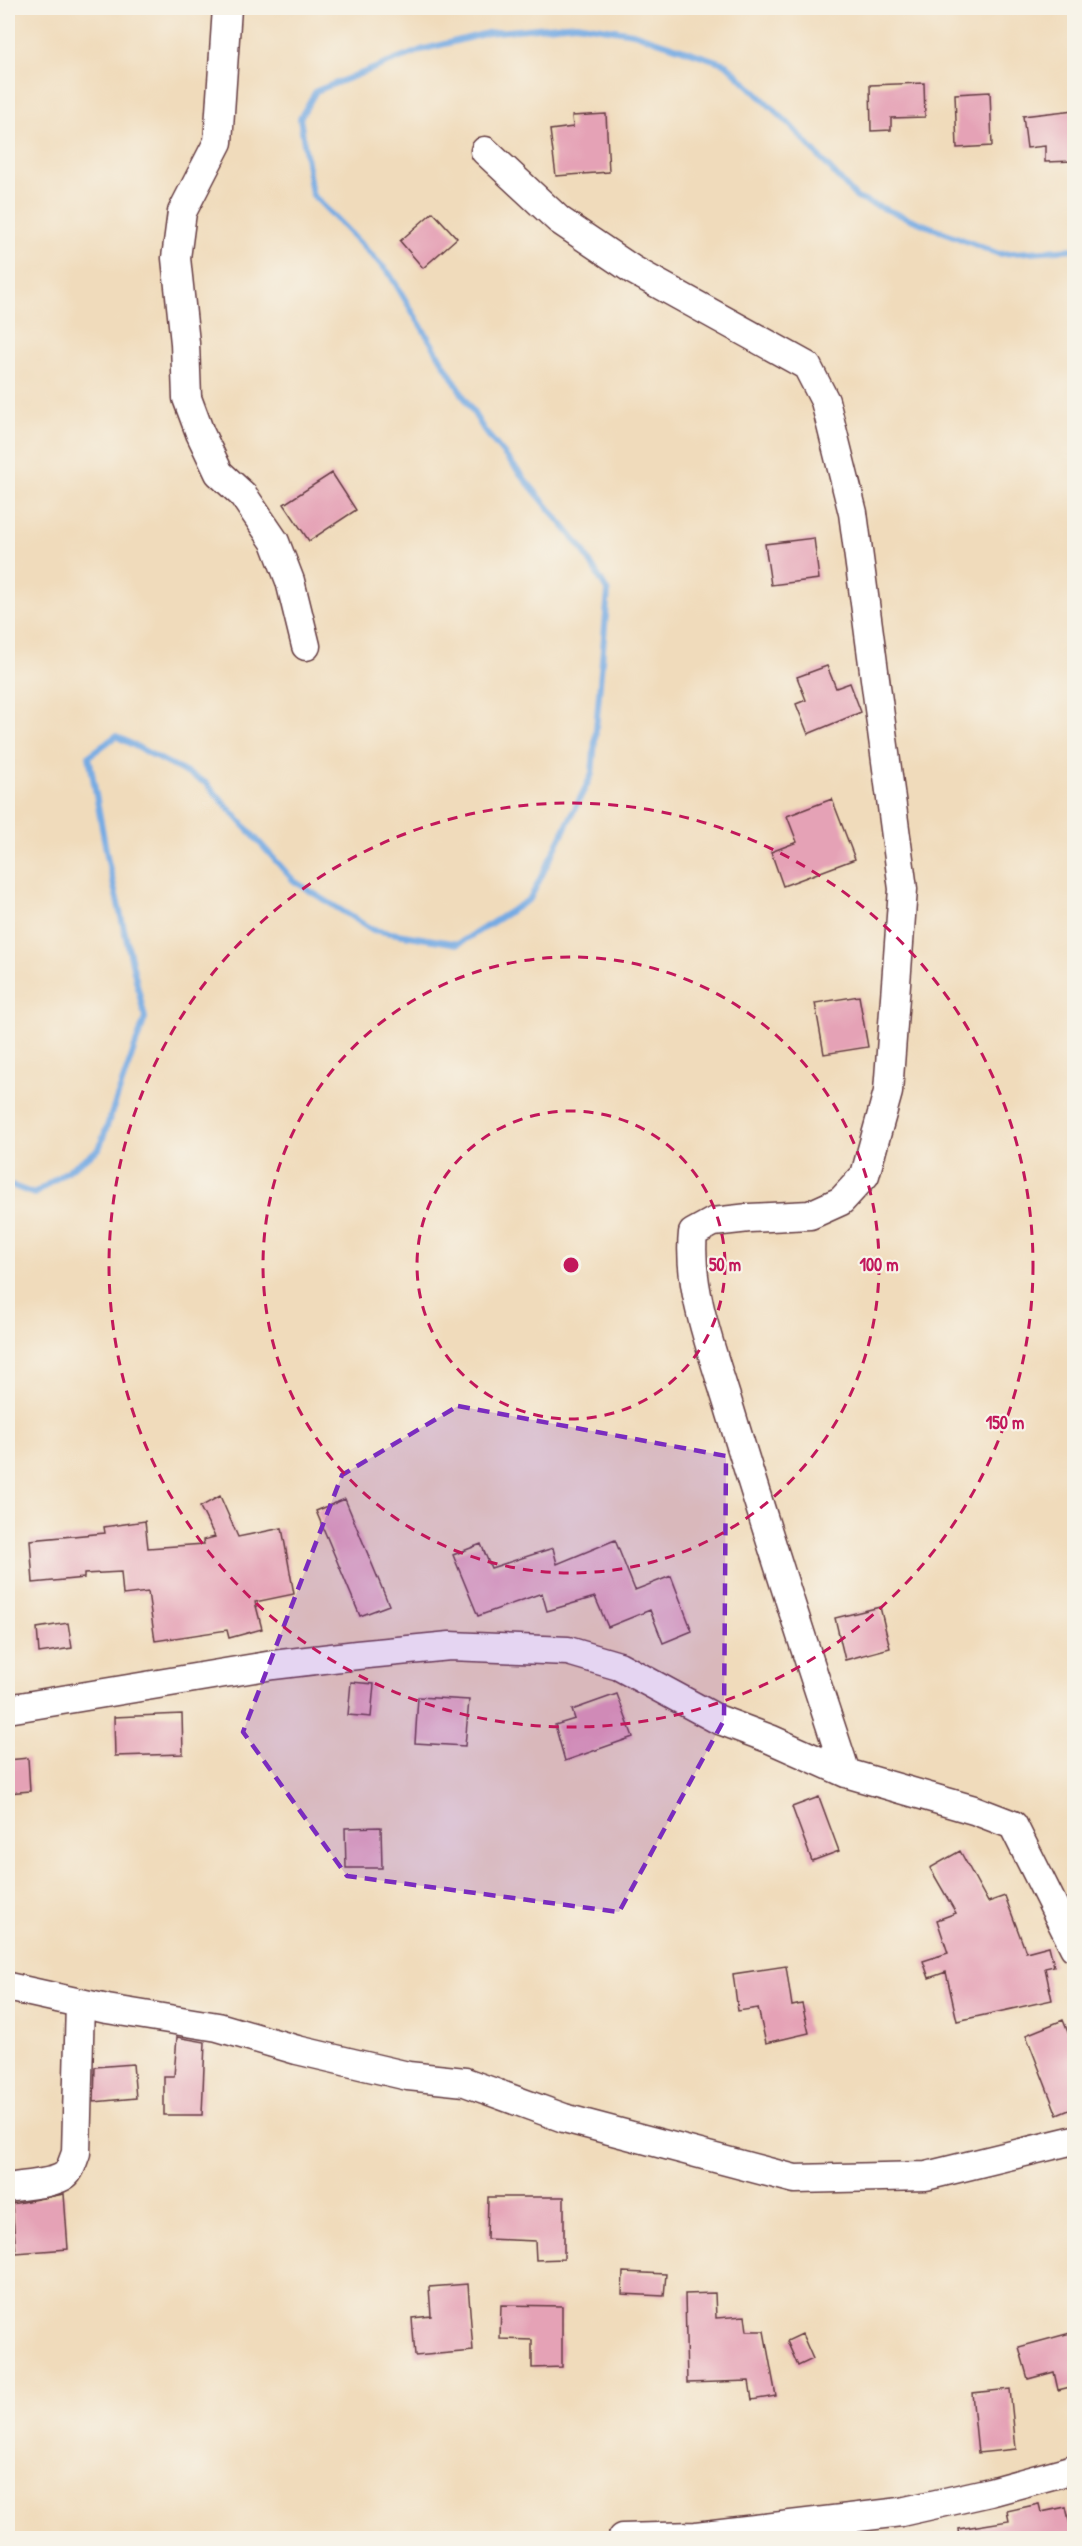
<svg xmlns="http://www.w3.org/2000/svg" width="1082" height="2546" viewBox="0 0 1082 2546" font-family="'Patrick Hand',sans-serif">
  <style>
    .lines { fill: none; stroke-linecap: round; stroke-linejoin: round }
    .stream { stroke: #75aae3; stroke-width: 6 }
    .building { fill: #e5a2b6 }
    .minor-casing { stroke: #633b41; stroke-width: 31 }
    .minor { stroke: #fff; stroke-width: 28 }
    .marked { fill: #7b2cbf; fill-opacity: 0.2; stroke: #7b2cbf; stroke-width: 4.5; stroke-dasharray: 12 8; stroke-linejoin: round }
    .ring { fill: none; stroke: #c2185b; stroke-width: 3; stroke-dasharray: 10 8 }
    .centre { fill: #c2185b; stroke: #f7f3e8; stroke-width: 3 }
    .ring-label { font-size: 18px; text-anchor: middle; font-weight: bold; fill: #c2185b; stroke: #f7f3e8; stroke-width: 4.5; stroke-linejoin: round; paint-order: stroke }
  </style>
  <rect width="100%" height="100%" fill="#f7f3e8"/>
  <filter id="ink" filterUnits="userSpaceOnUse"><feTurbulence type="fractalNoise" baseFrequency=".0167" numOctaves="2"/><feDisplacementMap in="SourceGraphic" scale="12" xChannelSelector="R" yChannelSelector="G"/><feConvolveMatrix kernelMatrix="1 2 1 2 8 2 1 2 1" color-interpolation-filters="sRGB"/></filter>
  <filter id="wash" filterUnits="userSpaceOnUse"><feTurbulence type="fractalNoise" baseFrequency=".008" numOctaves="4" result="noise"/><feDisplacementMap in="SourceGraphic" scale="24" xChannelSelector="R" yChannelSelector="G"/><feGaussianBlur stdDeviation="1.35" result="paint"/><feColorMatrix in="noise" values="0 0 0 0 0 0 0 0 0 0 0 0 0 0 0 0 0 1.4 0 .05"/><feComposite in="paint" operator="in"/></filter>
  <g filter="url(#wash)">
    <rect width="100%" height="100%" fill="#f0dbbb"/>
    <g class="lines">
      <path class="stream" d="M8,1184L34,1194L99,1149L145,1018L108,861L89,756L116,736L206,783L294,881L373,930L458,944L530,899L592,774L608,592L581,547L484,430L389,273L312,194L300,118L316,91L421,50L488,33L576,24L633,33L726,64L790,125L857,198L999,254L1074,249"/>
    </g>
    <g id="blocks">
      <path class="building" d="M924,83L925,117L891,118V130L871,131L870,85Z
        M990,92L992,146L957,148L955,94Z
        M1074,110V161L1045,162V146L1027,148L1023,116Z
        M606,114L609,172L556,176L550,130L573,127L572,116Z
        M433,212L457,238L423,268L400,241Z
        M332,473L356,510L309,541L284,504Z
        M814,538L819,579L771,585L765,544Z
        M827,666L836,688L850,683L861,712L808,734L796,704L806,700L797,677Z
        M832,799L855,859L783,886L771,852L797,842L787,816Z
        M859,996L868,1047L824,1054L815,1003Z
        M220,1496L238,1537L282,1528L294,1594L255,1602L262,1629L229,1638L227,1630L155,1641L148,1592L123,1595L121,1572L84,1574V1578L33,1583L30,1540L105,1533L104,1527L145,1521L148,1548L204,1544L203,1540L215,1537L200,1507Z
        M345,1499L389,1605L360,1616L316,1511Z
        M615,1540L635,1590L671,1576L692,1631L663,1643L650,1610L608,1627L595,1597L547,1611L542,1593L478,1616L453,1555L481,1544L491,1568L553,1548L557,1564Z
        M880,1607L890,1648L845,1660L835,1618Z
        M68,1623L72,1648L39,1653L37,1628Z
        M351,1682L374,1684L371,1717L348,1715Z
        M617,1694L633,1737L565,1761L555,1725L575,1719L572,1710Z
        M418,1697L469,1700L465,1746L415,1743Z
        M182,1714L183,1754L115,1756L114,1717Z
        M28,1758L30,1791L8,1793V1760Z
        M819,1797L839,1851L812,1861L792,1807Z
        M381,1827L382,1868H346L345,1828Z
        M960,1851L988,1902L1005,1896L1026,1952L1049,1946L1054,1966L1045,1968L1052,2000L957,2021L946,1972L929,1978L923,1961L948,1953L937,1920L956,1913L930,1868Z
        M786,1966L792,2006L802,2004L809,2033L766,2043L758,2008L738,2011L733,1974Z
        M1063,2020L1074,2047V2108L1057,2115L1026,2035Z
        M177,2037L205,2042L202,2115H164V2076H174Z
        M133,2064L136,2098L94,2102L95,2067Z
        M64,2194L68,2249L16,2253L12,2204Z
        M488,2197H564V2259L536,2260L535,2241L487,2239Z
        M623,2272L666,2274L664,2296L622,2294Z
        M468,2284L473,2351L415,2356L412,2318L431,2316L429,2287Z
        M715,2293L716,2318L745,2316L747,2331H764L776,2396L752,2400L749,2381L687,2383L685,2294Z
        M501,2305L562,2306V2367L532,2368V2340L500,2339Z
        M1074,2332V2386L1058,2390L1054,2372L1028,2379L1019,2347Z
        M802,2334L813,2359L798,2366L787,2341Z
        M1010,2389L1016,2449L978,2453L972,2393Z
        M1039,2504L1041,2512L1066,2507L1073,2538H960L959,2529L1009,2521L1007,2511Z"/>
    </g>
  </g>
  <g filter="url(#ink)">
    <use href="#blocks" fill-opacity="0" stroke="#633b41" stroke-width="1.5"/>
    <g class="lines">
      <g class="minor-casing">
        <path id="minor" d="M227,8L218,142L182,212L176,258L185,343L187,398L200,433L219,473L243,495L275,542L290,581L306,646
          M485,151L559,220L633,270L807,366L825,401L853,513L903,889L888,1092L865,1175L841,1201L810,1215L749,1218L713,1222L693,1233C687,1289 714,1356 730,1410C767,1532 806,1652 846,1773
          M8,1709L273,1665L357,1655L450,1646L568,1651L619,1666L717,1719L770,1739L846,1773L974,1810L1013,1825L1074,1947
          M8,1987L107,2009L218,2027L297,2050L408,2076L465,2082L564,2118L795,2179L926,2176L1074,2140
          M8,2188C22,2185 54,2184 65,2175C71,2170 73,2160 76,2153L80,2003
          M622,2538L696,2536L901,2512L990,2492L1074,2469"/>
      </g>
      <use href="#minor" class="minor"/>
    </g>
  </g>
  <path class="marked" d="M458,1406L726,1456L724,1720L619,1912L347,1876L243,1732L342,1475Z"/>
  <g class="ring">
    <circle cx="571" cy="1265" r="154"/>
    <circle cx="571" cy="1265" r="308"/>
    <circle cx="571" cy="1265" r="462"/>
  </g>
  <circle cx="571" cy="1265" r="9" class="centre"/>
  <g class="ring-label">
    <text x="725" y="1271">50 m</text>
    <text x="879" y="1271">100 m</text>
    <text x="1005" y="1429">150 m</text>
  </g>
  <rect width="1082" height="2546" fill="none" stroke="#f7f3e8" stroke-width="30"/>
</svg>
